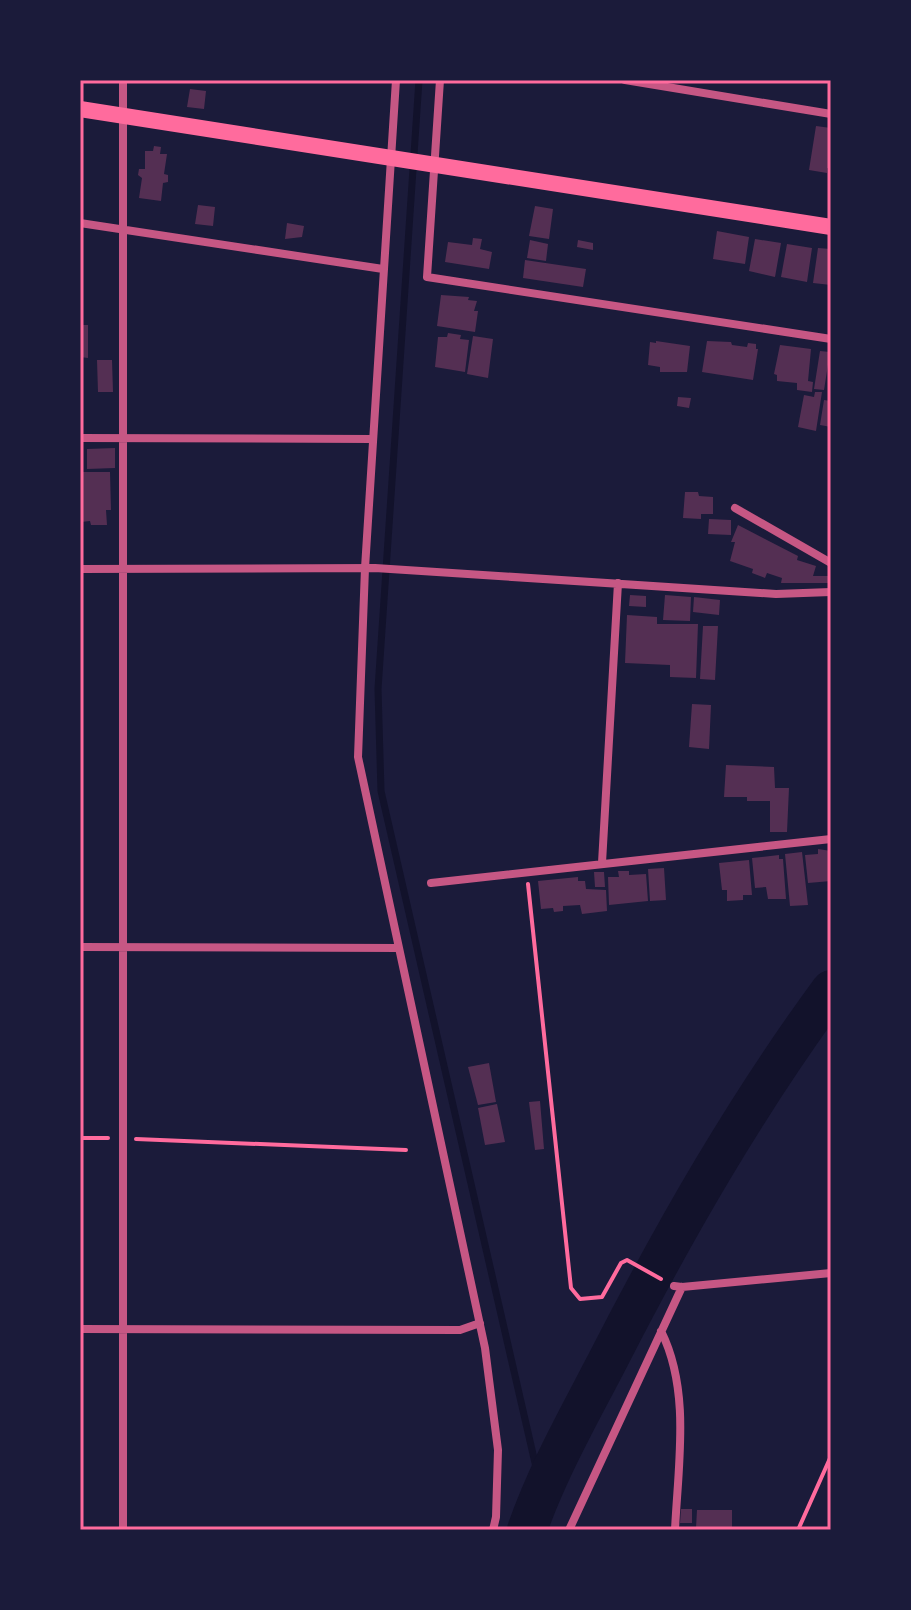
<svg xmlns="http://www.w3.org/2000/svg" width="911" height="1610" viewBox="0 0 911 1610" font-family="Karla,sans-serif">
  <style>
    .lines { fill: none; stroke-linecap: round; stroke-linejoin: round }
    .stream { stroke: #12122b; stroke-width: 7 }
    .river { stroke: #12122b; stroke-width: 40 }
    .building { fill: #542f53 }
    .path { stroke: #ff6b9d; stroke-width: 4 }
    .minor { stroke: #c65784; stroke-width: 8 }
    .trunk { stroke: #ff6b9d; stroke-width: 16 }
    .neatline { fill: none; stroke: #ff6b9d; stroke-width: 3 }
  </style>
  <rect width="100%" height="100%" fill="#1b1b3a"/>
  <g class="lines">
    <path class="stream" d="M419,80L378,689L381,791L541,1489"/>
    <path class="river" d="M527,1530C548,1470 579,1416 608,1360C674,1231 745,1107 831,990"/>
  </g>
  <path class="building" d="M190,89L206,91L204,109L187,107Z
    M816,126L831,128V169L827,168V173L809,170Z
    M154,146L161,147L160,154H167L164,174L168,175V182L163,183L161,201L139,198L142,178L138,175L139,169H145V151H153Z
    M198,205L215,207L213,226L195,224Z
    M535,206L553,209L549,239L529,236Z
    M287,223L304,226L302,237L285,239Z
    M717,231L749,237L745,264L713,259Z
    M473,238L482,239L480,249L492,252L489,269L445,262L448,242L472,245Z
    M755,239L781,243L775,277L749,271Z
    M530,240L548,244L546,261L527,258Z
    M578,240L593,243V250L577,247Z
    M787,244L812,248L807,282L781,277Z
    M818,248L831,249V285L813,283Z
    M525,260L586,269L583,287L523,278Z
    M441,295L469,297L468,300L477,301L474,311H478L475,332L437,326Z
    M80,325H88V358L80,357Z
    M448,333L461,335L460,339L469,340L465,372L435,367L438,337H447Z
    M473,336L493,339L488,378L467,374Z
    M656,341L690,346L687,372H660V367L648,365L650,342L656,343Z
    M707,341L731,342L732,345L747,347L748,343L756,344V349H758L753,380L702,372Z
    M780,345L811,349L808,381L813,382L812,392L797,390V383L777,381V375L774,374Z
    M820,351L830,352L824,390L814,389Z
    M97,360H112L113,392H98Z
    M815,392H822L816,431L798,427L804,395L814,397Z
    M678,397L691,398L689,408L677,406Z
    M824,400L831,401V427L820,425Z
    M115,448V468L87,469V449Z
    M80,472H110L111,510H106L107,525H91L90,521L81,522Z
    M685,492H698L699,496L713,497V514H701V519L683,518Z
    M709,519L731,520V535L708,534Z
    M738,525L798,556L797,560L816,566L813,576H831V583H781L782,578L767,573L765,578L752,573L753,569L730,561L735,542H731Z
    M630,595L646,596V607L629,606Z
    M665,595L691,597L690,621L663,620Z
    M694,597L720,600L719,615L693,612Z
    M627,615L657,617V624H698L696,678L670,677V665L625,663Z
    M703,626H718L715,680L700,679Z
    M692,704L711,705L709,749L689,747Z
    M726,765L774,767L775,788H789L787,832H770V801H747V797H724Z
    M818,849L831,851V881L808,883L805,855L818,854Z
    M802,852L808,905L790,906L785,854Z
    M779,855V859H783L786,899H768L766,887L755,888L752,858Z
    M749,860L752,895H743V900L727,901V890H722L719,863Z
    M664,868L666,900L650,901L648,869Z
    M618,871H629V875L646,874L648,901L609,905L608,877H619Z
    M594,872H604L605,887H595Z
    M578,877V881H585L586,889L606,890L607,911L582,914L580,905L563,906V911L554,912L553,908L541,909L538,881Z
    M489,1063L496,1102L478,1105L468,1067Z
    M540,1101L544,1149L535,1150L529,1102Z
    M497,1104L505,1142L485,1145L478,1108Z
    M681,1509H692V1523H680Z
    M697,1510H732V1530L696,1528Z"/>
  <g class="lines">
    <path class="path" d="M528,884L571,1288L580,1299L602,1297L621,1263L627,1260L661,1279
      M80,1138H108
      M136,1139L406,1150
      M798,1530L831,1456"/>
    <path class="minor" d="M123,80V1530
      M396,80L365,568L358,757L485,1348L498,1450L496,1517L493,1530
      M440,80L427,277L831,339
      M625,80L831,114
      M80,223L383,269
      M80,438L372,439
      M735,508L831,563
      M80,569L375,568L776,594L831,592
      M602,863L618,583
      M431,883L831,839
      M80,947L399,948
      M674,1286L682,1287L831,1273
      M80,1329L460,1330L480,1323
      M661,1331C691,1391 678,1465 675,1530
      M569,1530L682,1287"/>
    <path class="trunk" d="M80,109L831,227"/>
  </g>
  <rect width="911" height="1610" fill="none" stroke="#1b1b3a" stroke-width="164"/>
  <rect x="82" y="82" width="747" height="1446" class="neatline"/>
</svg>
